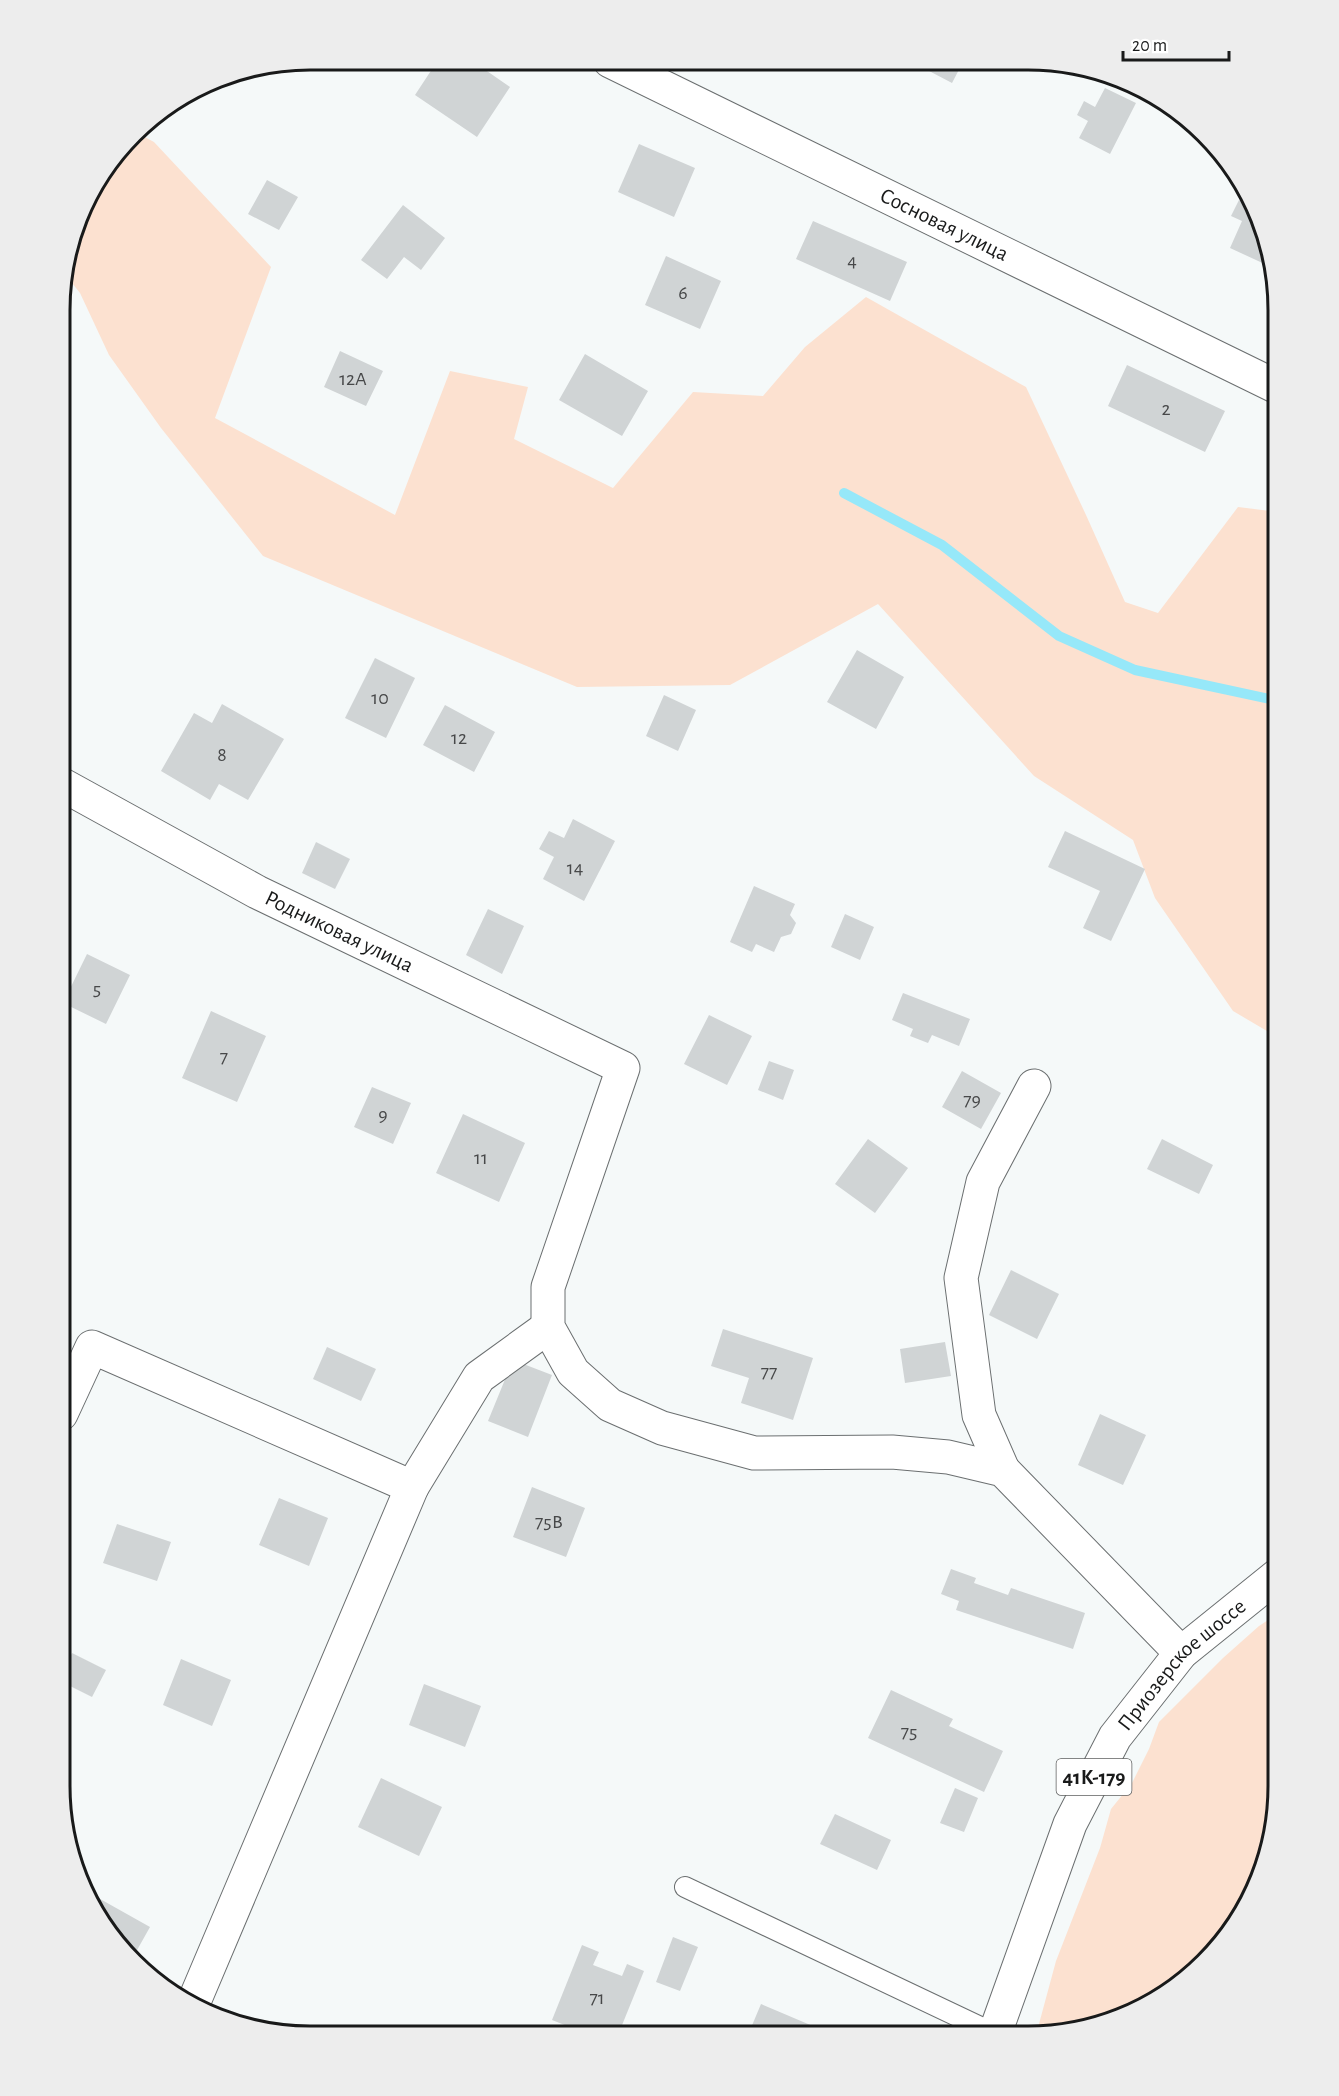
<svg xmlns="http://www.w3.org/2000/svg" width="1339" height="2096" viewBox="0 0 1339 2096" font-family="'Alegreya Sans',sans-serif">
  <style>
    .green { fill: #fce1d0 }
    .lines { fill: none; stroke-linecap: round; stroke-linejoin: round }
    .stream { stroke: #96e8f9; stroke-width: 10 }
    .building { fill: #d0d4d5 }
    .lane-casing { stroke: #6b6f70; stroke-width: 22 }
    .street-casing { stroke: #6b6f70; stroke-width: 35 }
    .primary-casing { stroke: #6b6f70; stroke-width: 35 }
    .lane { stroke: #fff; stroke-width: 20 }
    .street { stroke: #fff; stroke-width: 33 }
    .primary { stroke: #fff; stroke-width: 33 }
    .labels { text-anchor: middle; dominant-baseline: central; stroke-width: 4.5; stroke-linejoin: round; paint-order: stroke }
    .number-label { font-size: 20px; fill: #474849 }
    .shield { fill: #fff; stroke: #5e5f5f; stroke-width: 1.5 }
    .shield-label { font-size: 21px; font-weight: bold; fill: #191a1a }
    .street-label { font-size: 22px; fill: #191a1a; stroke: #fff }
    .rim { fill: none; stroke: #191a1a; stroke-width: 3 }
  </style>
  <rect width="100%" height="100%" fill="#f5f9f9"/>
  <path class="green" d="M137,133L154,142L271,267L215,418L395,515L450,371L528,387L514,439L613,488L693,392L763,396L805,347L866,297L1026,387L1086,515L1125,602L1158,613L1238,507L1279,512V1038L1233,1011L1155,898L1133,840L1034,776L878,604L730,685L577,687L263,556L161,428L109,355L80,293L64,273L86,199Z
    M1279,1613L1278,1803L1266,1867L1228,1938L1181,1984L1125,2017L1036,2035L1056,1961L1100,1848L1111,1809L1132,1783L1149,1749L1159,1722L1223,1658L1259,1626Z"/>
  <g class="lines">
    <path class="stream" d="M844,493L942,545L1059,636L1135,670L1279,701"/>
  </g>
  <path class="building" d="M438,60H471L510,87L477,137L415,95Z
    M912,62H963L952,83Z
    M1105,88L1136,103L1110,154L1079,138L1088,121L1077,115L1084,101L1095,107Z
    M639,144L695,168L674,217L618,192Z
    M267,180L298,197L279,230L248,214Z
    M1239,200L1250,205L1252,201L1260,214L1269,266L1230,248L1242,221L1231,216Z
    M403,205L445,238L421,270L404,257L387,279L361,260Z
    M813,221L907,262L890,301L796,259Z
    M666,256L721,281L700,329L645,305Z
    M340,351L383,371L366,406L324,387Z
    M585,354L648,391L622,436L559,400Z
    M1127,365L1225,411L1205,452L1108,406Z
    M857,650L904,677L876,729L827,702Z
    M375,658L415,678L386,738L345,718Z
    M664,695L696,710L678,751L646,736Z
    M222,704L284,739L248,800L219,784L210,800L161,771L194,713L212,723Z
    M445,705L495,732L474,772L423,745Z
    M573,819L615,841L584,901L543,879L554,857L539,849L549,831L564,838Z
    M1065,831L1145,869L1111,941L1083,928L1100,891L1048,867Z
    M316,842L350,859L335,889L302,873Z
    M754,886L795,904L790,915L796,923L791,934L781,937L774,952L756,944L752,952L730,942Z
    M488,909L524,926L502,974L466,955Z
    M845,914L874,927L860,960L831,947Z
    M87,954L130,975L106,1024L63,1003Z
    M903,993L970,1019L959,1046L932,1035L928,1043L910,1036L913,1029L892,1020Z
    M211,1011L266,1036L237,1102L182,1078Z
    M709,1015L752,1036L727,1085L684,1064Z
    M769,1061L794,1070L783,1100L758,1090Z
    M962,1071L1001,1093L981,1129L942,1107Z
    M372,1087L411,1103L393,1144L354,1127Z
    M463,1114L525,1143L499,1202L436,1173Z
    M868,1139L908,1168L875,1213L835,1184Z
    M1162,1139L1213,1165L1199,1194L1147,1169Z
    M1011,1270L1059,1294L1037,1339L989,1315Z
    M723,1329L813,1358L793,1420L741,1403L749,1378L711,1366Z
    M945,1342L951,1376L905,1383L900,1349Z
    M327,1347L376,1369L361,1401L313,1379Z
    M513,1360L552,1375L528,1437L488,1421Z
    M1100,1414L1146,1435L1123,1485L1078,1465Z
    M532,1487L585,1508L566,1557L513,1537Z
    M279,1498L328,1518L309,1566L259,1545Z
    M117,1524L171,1542L157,1581L103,1563Z
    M951,1569L976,1578L974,1583L1008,1595L1011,1588L1085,1613L1073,1649L956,1610L959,1601L941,1594Z
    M72,1653L106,1670L92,1697L60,1681V1676Z
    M181,1659L231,1680L212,1726L163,1705Z
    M424,1684L481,1706L465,1747L409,1725Z
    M891,1690L953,1719L949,1726L1003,1751L984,1792L868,1738Z
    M381,1778L442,1807L419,1856L358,1827Z
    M955,1788L978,1798L964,1832L940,1823Z
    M835,1814L891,1840L877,1870L820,1844Z
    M93,1895L150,1927L132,1959L112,1938L90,1900Z
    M673,1937L698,1947L680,1991L656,1982Z
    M582,1945L599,1952L593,1965L622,1976L627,1964L644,1971L618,2035H590L552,2020Z
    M761,2004L834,2035H748Z"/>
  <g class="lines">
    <g class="lane-casing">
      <path id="lane" d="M685,1887L995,2034"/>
    </g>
    <g class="street-casing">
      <g id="street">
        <path id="s1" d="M610,61L1279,388"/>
        <path id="s2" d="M61,784L257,892L623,1068L548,1287V1327L573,1372L610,1405L662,1428L754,1453L892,1452L948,1457L1003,1470L1181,1653"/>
        <path d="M61,1414L92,1347L412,1487L479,1377L548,1327"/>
        <path d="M1003,1470L979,1415L961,1278L983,1182L1034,1086"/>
        <path d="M193,2004L412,1487"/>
      </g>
    </g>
    <g class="primary-casing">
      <g id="primary">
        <path id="s3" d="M994,2036L1070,1824L1115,1737L1181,1653L1279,1574"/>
      </g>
    </g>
    <use href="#lane" class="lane"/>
    <use href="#street" class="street"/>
    <use href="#primary" class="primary"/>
  </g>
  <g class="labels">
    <g class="number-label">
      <text x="852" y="261">4</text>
      <text x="683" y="293">6</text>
      <text x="353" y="379">12А</text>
      <text x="1166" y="409">2</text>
      <text x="380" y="698">10</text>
      <text x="459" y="738">12</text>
      <text x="222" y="755">8</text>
      <text x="575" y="868">14</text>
      <text x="97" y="989">5</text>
      <text x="224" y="1057">7</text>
      <text x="972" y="1100">79</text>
      <text x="383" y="1115">9</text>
      <text x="481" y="1158">11</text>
      <text x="769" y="1372">77</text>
      <text x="549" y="1522">75В</text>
      <text x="909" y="1732">75</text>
      <text x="597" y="1998">71</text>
    </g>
    <rect class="shield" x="1056.5" y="1759" width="75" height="36" rx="4.5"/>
    <g class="shield-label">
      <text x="1094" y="1777">41К-179</text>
    </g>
    <g class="street-label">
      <text stroke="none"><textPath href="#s1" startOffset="372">Сосновая улица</textPath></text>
      <text stroke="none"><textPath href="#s2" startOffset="315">Родниковая улица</textPath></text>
      <text stroke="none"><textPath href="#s3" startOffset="422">Приозерское шоссе</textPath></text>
    </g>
  </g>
  <path d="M0 0H1339V2096H0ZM310 70H1028A240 240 0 0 1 1268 310V1786A240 240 0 0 1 1028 2026H310A240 240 0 0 1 70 1786V310A240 240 0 0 1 310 70Z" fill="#ededed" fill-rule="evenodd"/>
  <path class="rim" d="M310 70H1028A240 240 0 0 1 1268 310V1786A240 240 0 0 1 1028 2026H310A240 240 0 0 1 70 1786V310A240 240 0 0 1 310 70Z"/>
  <path d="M1123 51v9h106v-9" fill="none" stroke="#191a1a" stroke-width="3"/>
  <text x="1132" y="51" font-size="18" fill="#191a1a" stroke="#ffffff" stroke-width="4.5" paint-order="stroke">20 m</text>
</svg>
